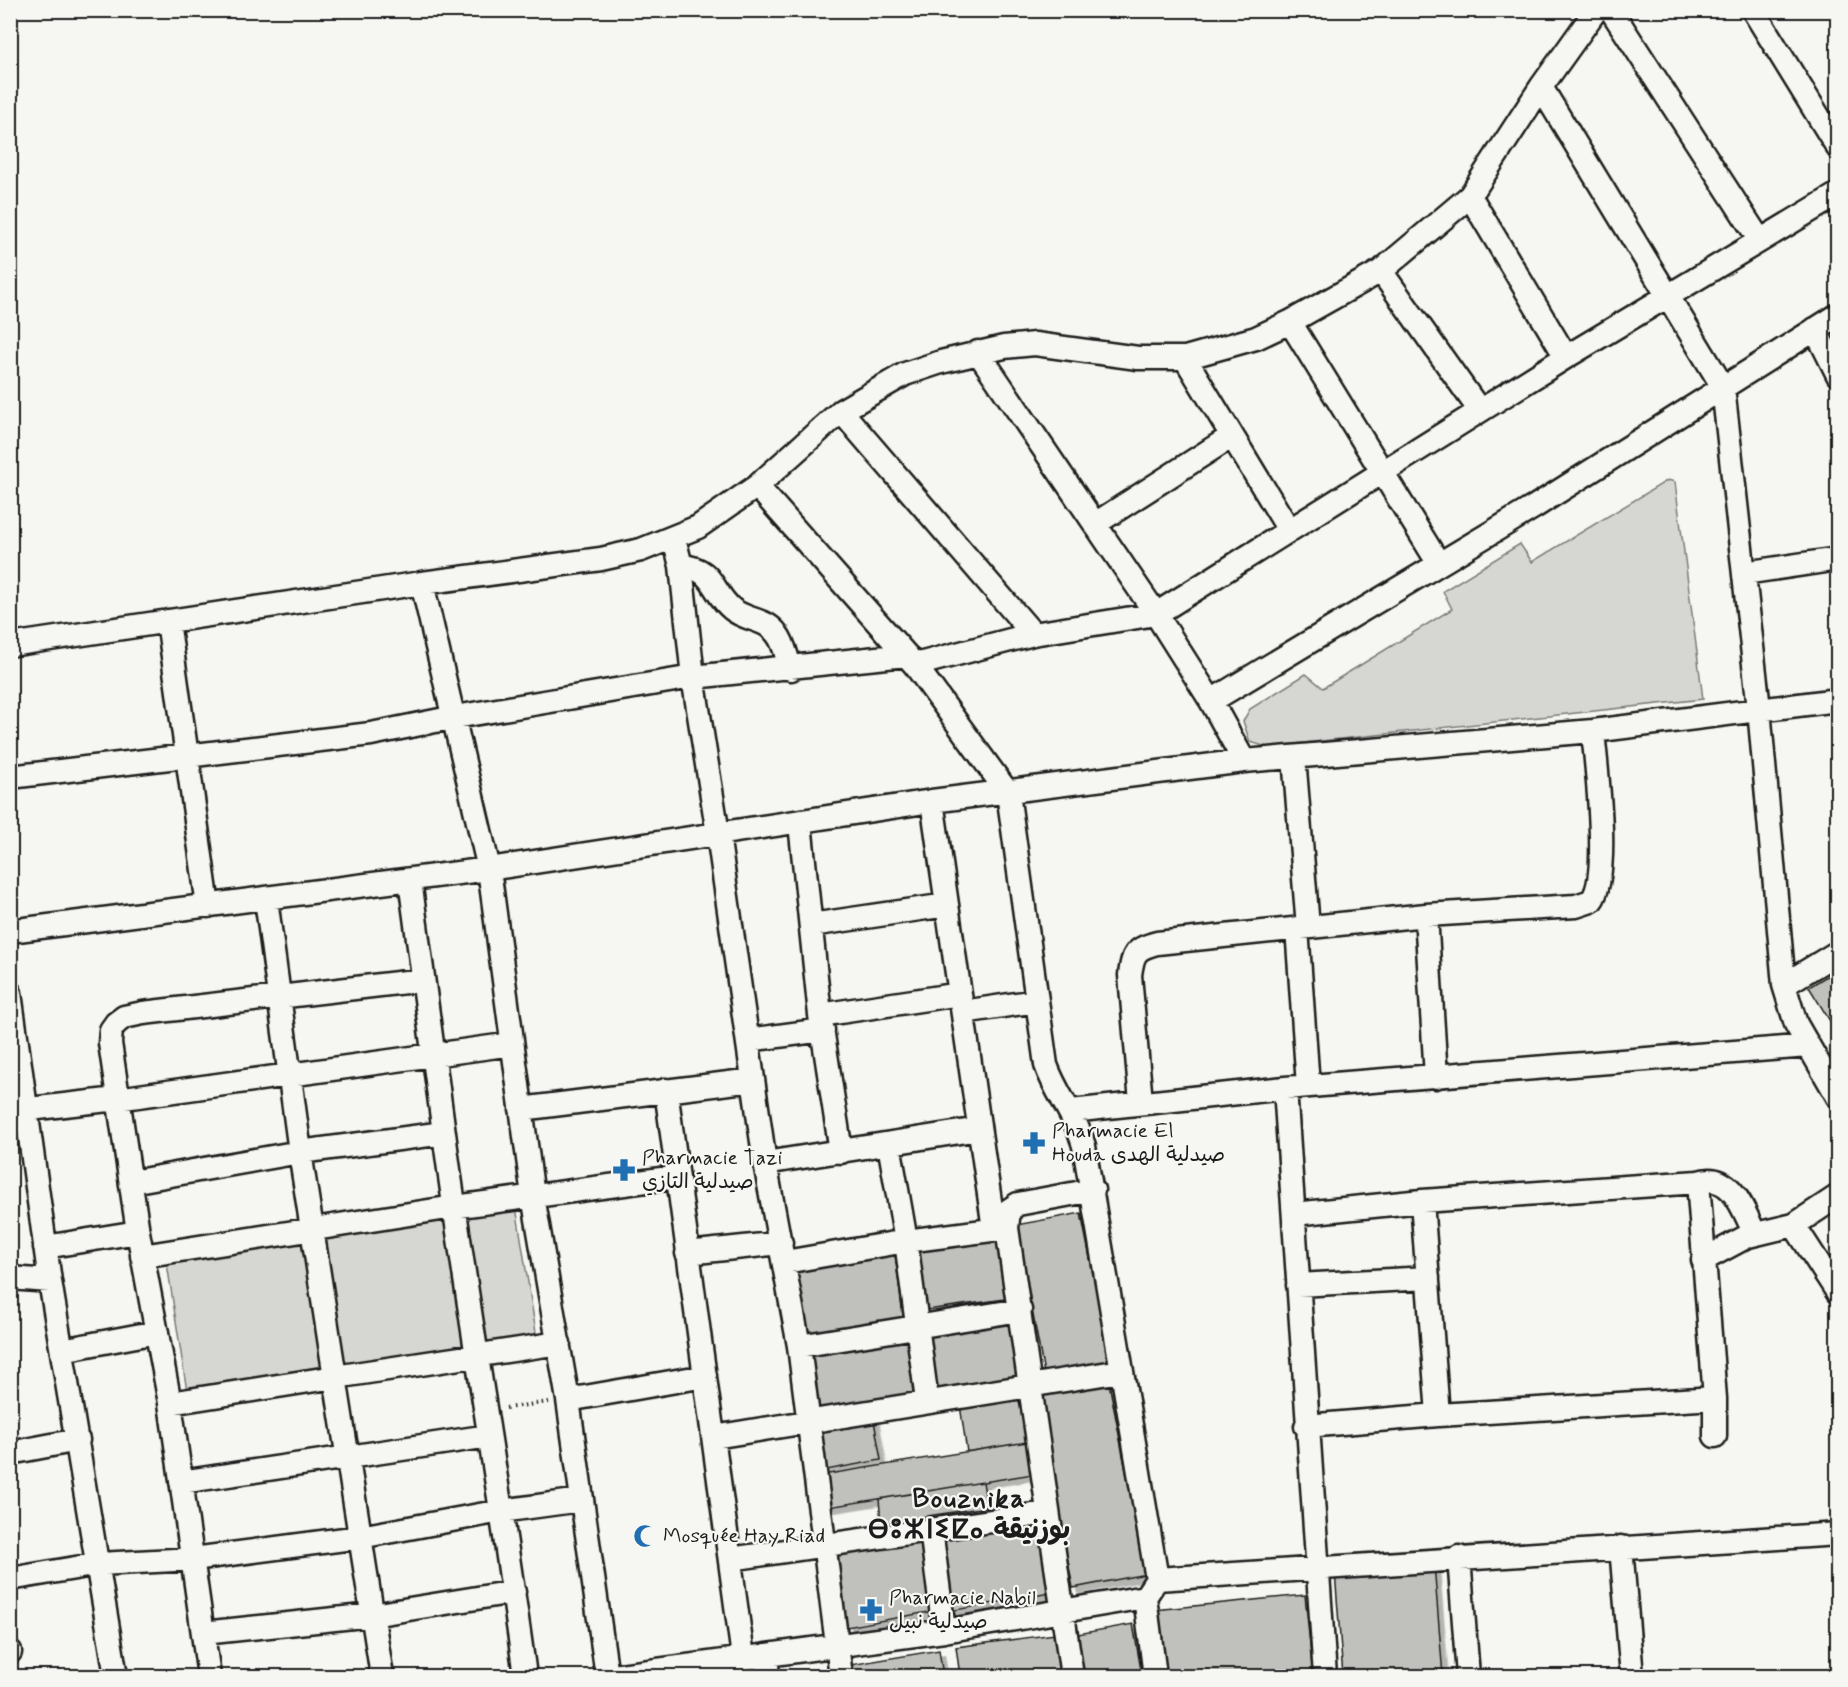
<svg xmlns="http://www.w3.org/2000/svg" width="1848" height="1687" viewBox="0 0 1848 1687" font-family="Mynerve,'Playpen Sans Arabic','Noto Sans Tifinagh',sans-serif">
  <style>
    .green { fill: #d6d6d2; stroke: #797977; stroke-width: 1.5 }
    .building { fill: #c0c0bd; stroke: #1c1c1c; stroke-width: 1.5; filter: url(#shadow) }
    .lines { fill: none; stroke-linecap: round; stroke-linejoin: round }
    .minor-casing { stroke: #1c1c1c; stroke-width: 27 }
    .path { stroke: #1c1c1c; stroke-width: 4; stroke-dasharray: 1.5 4.5; stroke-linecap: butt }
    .minor { stroke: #f6f6f2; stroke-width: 22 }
    .labels { text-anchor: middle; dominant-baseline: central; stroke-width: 4.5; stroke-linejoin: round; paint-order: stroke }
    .poi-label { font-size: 21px; fill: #1c1c1c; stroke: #f6f6f2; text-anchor: start }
    .district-label { font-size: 27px; font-weight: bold; letter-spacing: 1.5px; fill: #1c1c1c; stroke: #f6f6f2 }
  </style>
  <defs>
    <filter id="shadow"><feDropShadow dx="5.5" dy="5.5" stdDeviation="0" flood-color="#0004"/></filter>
  </defs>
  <rect width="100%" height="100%" fill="#f6f6f2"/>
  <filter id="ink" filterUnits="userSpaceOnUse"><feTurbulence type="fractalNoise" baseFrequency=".0167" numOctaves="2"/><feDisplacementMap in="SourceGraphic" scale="12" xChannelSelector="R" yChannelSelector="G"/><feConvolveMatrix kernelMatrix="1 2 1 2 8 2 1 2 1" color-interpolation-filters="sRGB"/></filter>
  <g filter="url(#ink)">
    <path class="green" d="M1668,480L1675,482L1703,699L1267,747L1250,742L1243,721L1250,709L1306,674L1323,688L1452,609L1443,591L1520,544L1532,562Z
      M516,1207L538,1345L188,1398L166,1257Z"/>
    <path class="building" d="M1838,969V1034L1809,987Z
      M1081,1213L1111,1365L1045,1378L1016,1225Z
      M997,1240L1005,1299L927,1310L919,1251Z
      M895,1254L904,1322L801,1335L792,1267Z
      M1013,1319L1023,1377L937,1392L927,1334Z
      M911,1336L918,1397L816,1410L808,1349Z
      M1109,1383L1146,1574L1073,1588L1036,1397Z
      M1020,1396L1027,1442L967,1452L960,1405Z
      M873,1415L881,1460L821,1471L813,1426Z
      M1027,1442L1033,1474L829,1507L822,1475Z
      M983,1482L987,1507L881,1523L879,1499Z
      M1043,1517L1056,1592L950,1611L937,1536Z
      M919,1535L934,1611L847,1627L833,1552Z
      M1434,1564L1443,1676H1343L1335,1572Z
      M1305,1595L1313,1676H1160L1154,1610Z
      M1133,1624L1142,1676H1080L1072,1635Z
      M1055,1634L1061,1676H960L956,1647Z
      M939,1650L943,1676H846L844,1666Z"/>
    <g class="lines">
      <g class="minor-casing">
        <path id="minor" d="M1596,10L1541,87L1723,387L1759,709L1784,985L1796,1024L1838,1097
          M1611,10L1759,239
          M1753,10L1838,148
          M1470,196L1566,357
          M1381,271L1480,411
          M1290,322L1439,564
          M1815,329L1838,375
          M978,352L1156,614L1211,701
          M1185,358L1289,530
          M841,411L1033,634L1156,614L1566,357L1838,194
          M1095,524L1232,436
          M674,538L681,566L693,677L718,834L765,1163L799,1346L841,1676
          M681,566C715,568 711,592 732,609C746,621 766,618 777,634C785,644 786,657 791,669
          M1744,573L1838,559
          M422,583L601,559L641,550L698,527L757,486
          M168,621L208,906
          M10,645L422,583L489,869L533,1196L568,1400L607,1676
          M915,665L1033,634
          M1294,757L1308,927
          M1244,761L1211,701L1534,507L1838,315
          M10,777L371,734L455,717L693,677L906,655
          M932,801L994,1229
          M800,823L820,1015L841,1152
          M1426,915L1436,1077
          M811,925L947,905
          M1297,928L1308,1086
          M10,931L489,869L932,801L1244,761L1593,731L1838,700
          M1784,985L1838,952
          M10,993L50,1281L116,1676
          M963,1012L1036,1001
          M820,1015L960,994
          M748,1040L823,1030
          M1285,1088L1325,1676
          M666,1090L743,1657
          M1141,1102L1130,975C1133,953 1135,949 1157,943L1426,915L1576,906L1591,901C1611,878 1596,765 1593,731
          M521,1109L753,1080
          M12,1111L117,1099L512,1044
          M1071,1111L1285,1088L1808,1046
          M444,1133C468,1314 501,1495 525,1676
          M889,1144L906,1241L927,1401
          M765,1163L979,1129
          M131,1182L300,1152L444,1133L410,880
          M1698,1182L1715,1398V1436
          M1422,1201L1438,1415
          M1294,1214L1422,1201L1698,1182C1732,1171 1743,1210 1755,1234
          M1794,1225L1838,1293
          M1007,1228L1072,1676
          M45,1247L138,1232
          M687,1253L781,1243
          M142,1256L454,1207L676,1177
          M1703,1260L1748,1236L1794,1225L1838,1196
          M785,1262L906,1241L1007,1228L1009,1210L1018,1204L1093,1190
          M10,1278L50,1281
          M1298,1285L1428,1278
          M799,1346L1020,1310
          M62,1350L157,1332
          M568,1400L705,1376
          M170,1403L335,1377L300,1152L266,899
          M1306,1426L1438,1415L1715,1398
          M714,1437L1121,1371
          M10,1453L78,1440
          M181,1482L489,1436
          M931,1529L944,1631
          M1621,1547L1632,1676
          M1459,1557L1468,1676
          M730,1559L1047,1513
          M10,1579L99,1564L193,1559L360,1537L501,1511L581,1500
          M1157,1579L1084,1146C1076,1116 1056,1094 1046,1065L1008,793L915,665L757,486L841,411L905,374L941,362L1004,347L1035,344L1138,358H1185L1256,338L1290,322L1381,271L1470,196L1541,87
          M1145,1597L1155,1676
          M203,1633L372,1615L514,1592
          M10,1651V1652
          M766,1655L768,1676
          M209,1676L170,1403L138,1232L110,1043L111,1030L116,1023L124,1017L143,1013L423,980
          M382,1676L335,1377L559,1343
          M613,1676L944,1631L1145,1597L1157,1579L1838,1534"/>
      </g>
      <path class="path" d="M506,1408L549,1402"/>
      <use href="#minor" class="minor"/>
    </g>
  </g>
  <defs>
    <g id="pharmacy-bare" transform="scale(1.8)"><path d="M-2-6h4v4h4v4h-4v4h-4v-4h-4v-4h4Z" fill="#1f6fb2" stroke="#f6f6f2" stroke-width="2.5" paint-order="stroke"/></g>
    <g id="mosque-bare" transform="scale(1.8)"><path d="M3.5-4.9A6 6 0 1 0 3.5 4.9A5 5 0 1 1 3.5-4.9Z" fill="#1f6fb2" stroke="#f6f6f2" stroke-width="2.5" paint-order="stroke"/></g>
  </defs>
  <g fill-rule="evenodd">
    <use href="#pharmacy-bare" x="1034" y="1143"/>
    <use href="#pharmacy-bare" x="624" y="1170"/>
    <use href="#mosque-bare" x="645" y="1536"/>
    <use href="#pharmacy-bare" x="871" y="1610"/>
  </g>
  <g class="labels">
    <g class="poi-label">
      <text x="1052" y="1131">Pharmacie El<tspan x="1052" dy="24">Houda صيدلية الهدى</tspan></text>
      <text x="642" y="1158">Pharmacie Tazi<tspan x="642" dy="24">صيدلية التازي</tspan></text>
      <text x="663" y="1536">Mosquée Hay Riad</text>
      <text x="889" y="1598">Pharmacie Nabil<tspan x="889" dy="24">صيدلية نبيل</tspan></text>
    </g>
    <g class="district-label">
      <text x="969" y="1499">Bouznika<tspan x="969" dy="31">ⴱⵓⵣⵏⵉⵇⴰ بوزنيقة</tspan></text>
    </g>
  </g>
  <rect width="1848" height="1687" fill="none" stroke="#f6f6f2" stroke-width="36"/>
  <rect x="18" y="18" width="1812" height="1651" fill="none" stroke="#1c1c1c" stroke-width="2" filter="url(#ink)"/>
</svg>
